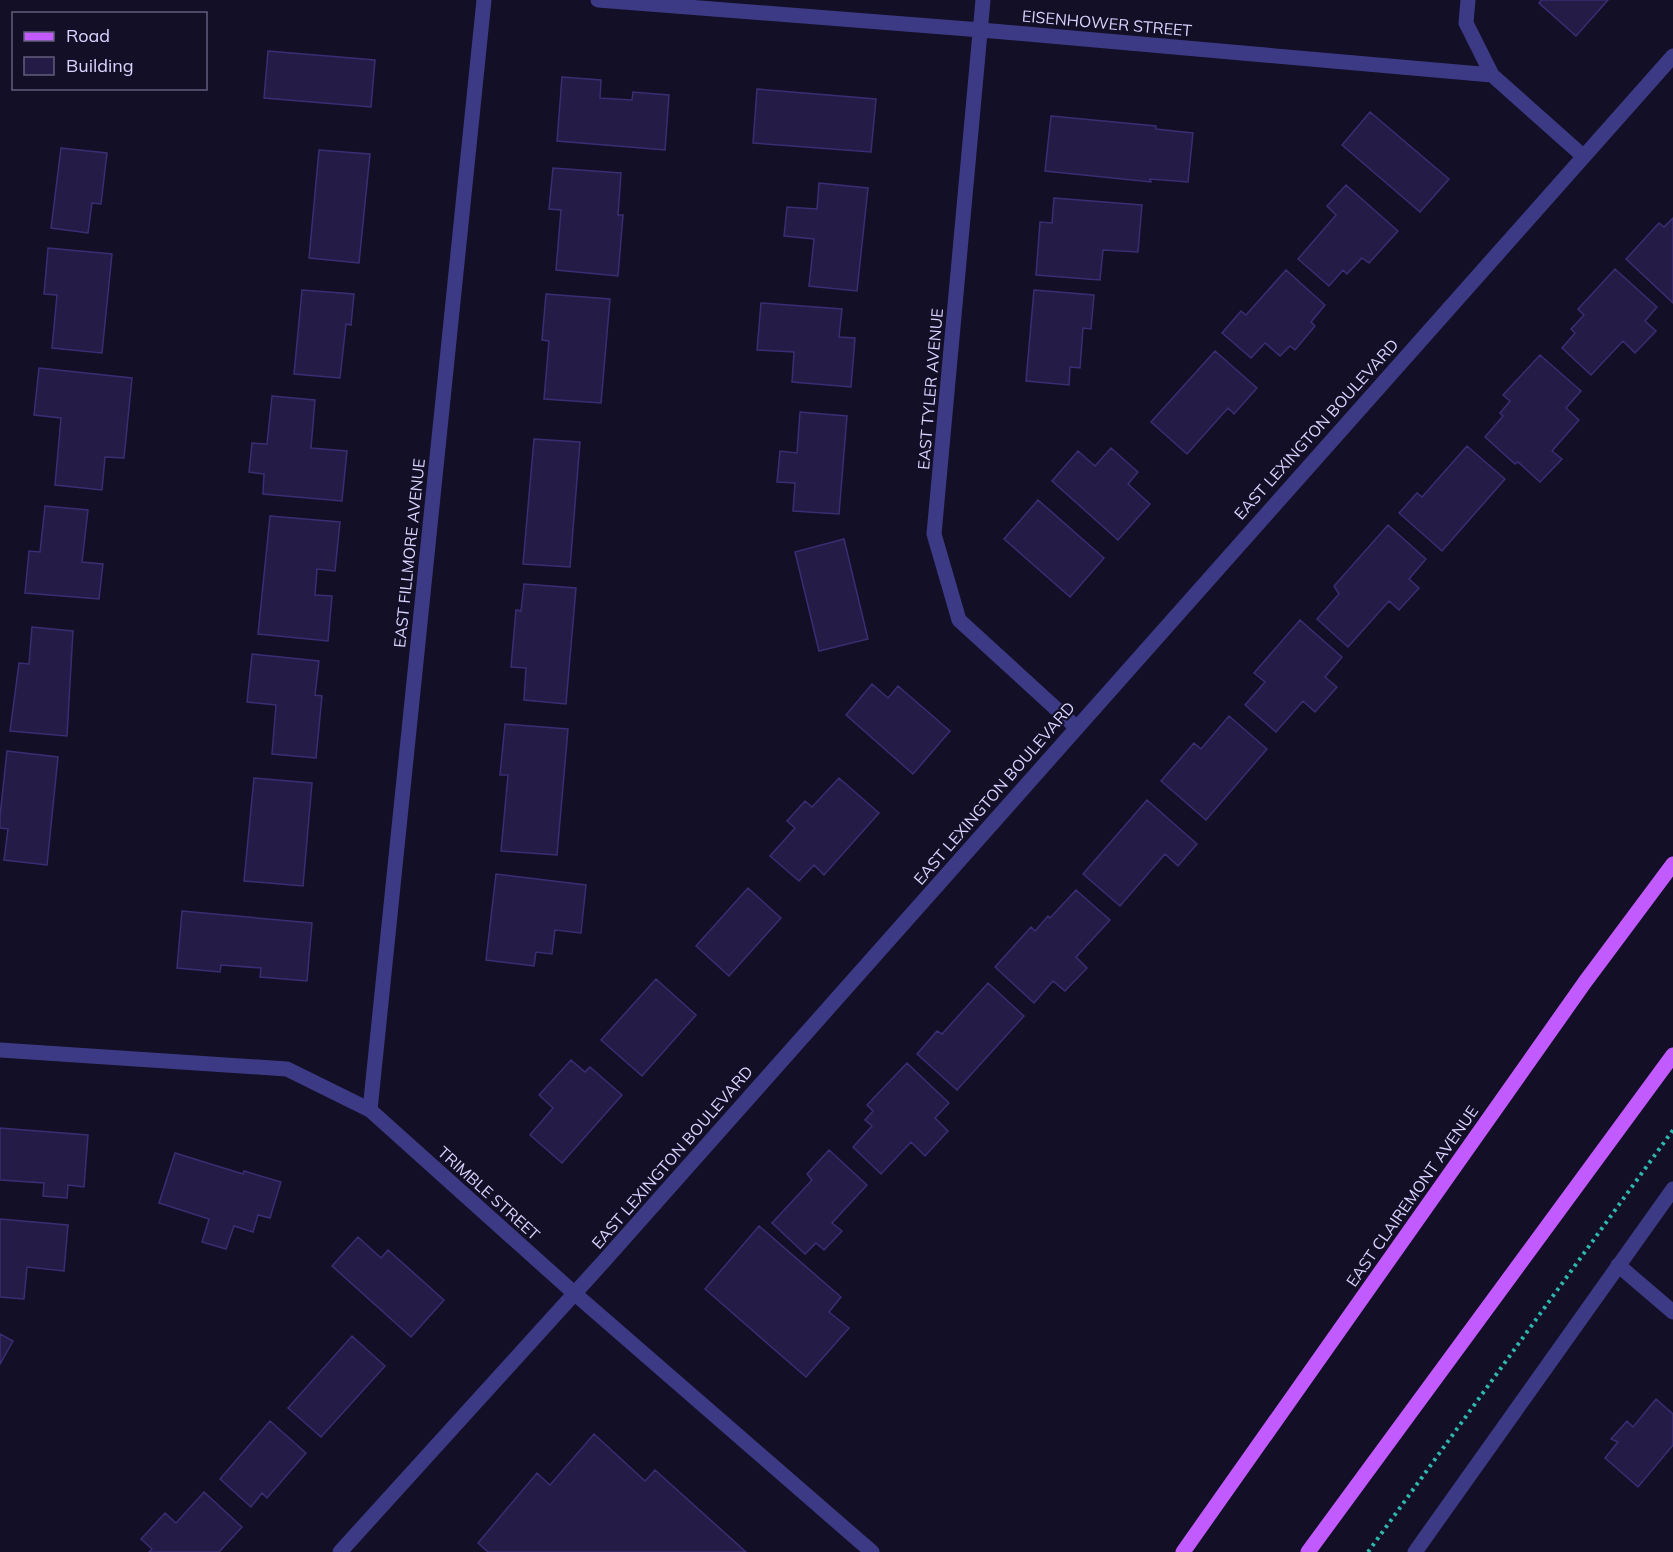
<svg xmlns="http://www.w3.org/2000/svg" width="1673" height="1552" viewBox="0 0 1673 1552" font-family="Mulish,sans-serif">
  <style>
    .building { fill: #241b47; stroke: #3b2d73; stroke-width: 1.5 }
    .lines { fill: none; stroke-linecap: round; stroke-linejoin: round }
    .path { stroke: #2fb8b0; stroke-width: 4; stroke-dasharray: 3 4.5; stroke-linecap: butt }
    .minor { stroke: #3d3a85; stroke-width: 15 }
    .primary { stroke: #c25bff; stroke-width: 15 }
    .labels { text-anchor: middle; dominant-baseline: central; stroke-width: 4.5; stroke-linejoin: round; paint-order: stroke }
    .street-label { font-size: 16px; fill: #d9d4ff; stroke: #130f26 }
  </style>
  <rect width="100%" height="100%" fill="#130f26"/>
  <path class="building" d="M1541,0H1608L1576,36L1539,3Z
    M268,51L375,60L371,107L264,98Z
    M562,77L601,80L600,98L632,100L633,92L669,95L665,150L557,141Z
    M757,89L876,99L871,152L753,143Z
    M1370,112L1449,179L1420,212L1342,145Z
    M1051,116L1156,126V129L1193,133L1188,182L1150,179L1151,182L1045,171Z
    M61,148L107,153L101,204L92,203L88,233L51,228Z
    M319,150L370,154L359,263L309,258Z
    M553,168L621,173L618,215H623L618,276L556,270L561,210L549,209Z
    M819,183L868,188L857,291L809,286L814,239L784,236L787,207L817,209Z
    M1346,185L1398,231L1369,263L1362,258L1347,274L1343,270L1329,286L1298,259L1336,215L1327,206Z
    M1054,198L1142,205L1138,252L1103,250L1100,280L1036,275L1040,222L1052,223Z
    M1673,218V303L1626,259L1659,223L1664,227Z
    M48,248L112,254L102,353L52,348L57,295L44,294Z
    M1615,269L1657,307L1645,321L1656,331L1635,353L1623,341L1591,375L1562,348L1575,333L1571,329L1584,315L1578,309Z
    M1286,270L1325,305L1311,322L1315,326L1295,350L1290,346L1280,356L1265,343L1251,358L1222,333L1241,311L1246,315Z
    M302,290L354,294L351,325L346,324L340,378L294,374Z
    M1034,290L1094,295L1091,329L1083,328L1080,368L1070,367L1069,385L1026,381Z
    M546,294L610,299L601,403L544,399L549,341L542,340Z
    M761,303L842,309L839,337L855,338L851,387L792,382L794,352L757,350Z
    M1215,351L1257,388L1234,414L1228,408L1187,454L1151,422Z
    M1540,355L1581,391L1566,408L1579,420L1552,451L1562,459L1540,482L1518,462L1515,464L1485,437L1503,416L1500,413L1510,401L1503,395Z
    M39,368L132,378L124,458L105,457L102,490L55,485L61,418L34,415Z
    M272,396L315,400L311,448L347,451L342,501L263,494L264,474L249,472L252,443L267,444Z
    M800,412L847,416L839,514L793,511L795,483L777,482L780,451L797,453Z
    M534,439L580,442L570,567L523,564Z
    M1467,446L1505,479L1442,551L1399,513L1417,493L1422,497Z
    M1111,448L1138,472L1128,484L1150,504L1118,540L1052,481L1078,451L1095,466Z
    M1038,500L1104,558L1070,597L1004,539Z
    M45,506L88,510L82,562L103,564L99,599L25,593L29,551L40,552Z
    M270,516L340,522L335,571L317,569L315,595L332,596L328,641L258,634Z
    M1388,525L1426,559L1409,579L1419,588L1399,610L1389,601L1348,647L1317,619L1339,594L1334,586Z
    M844,539L868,639L819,651L795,552Z
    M524,584L576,588L566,704L524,700L526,668L511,667L516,610L521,611Z
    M1300,620L1342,657L1325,677L1337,687L1315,712L1303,701L1276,732L1245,705L1265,682L1254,673Z
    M32,627L73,631L67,736L10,731L19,663L29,664Z
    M252,654L319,661L315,695L322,696L316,758L272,754L276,705L247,702Z
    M872,684L888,698L898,686L950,731L913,774L846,715Z
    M1229,716L1267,749L1206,820L1161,781L1194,743L1201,749Z
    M505,724L568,729L557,855L501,851L508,775H500Z
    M7,751L58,757L47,865L4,860L8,829L0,828V816Z
    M254,778L312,783L303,886L244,881Z
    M839,778L879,813L824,875L814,865L799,881L770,856L795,828L787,821L805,801L812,807Z
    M1147,800L1197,844L1178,866L1165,854L1120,906L1083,874Z
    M496,874L586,885L581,933L555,930L552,954L536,952L534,966L486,960Z
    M748,888L781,918L729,976L696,946Z
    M1076,890L1110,920L1076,957L1087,968L1065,991L1053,981L1034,1003L995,967L1031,927L1035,931L1048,916L1050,918Z
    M182,911L312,923L307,981L260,977L261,968L221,965L220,972L177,968Z
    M656,979L696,1015L642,1076L601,1040Z
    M988,983L1024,1016L957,1090L917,1054L937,1031L942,1034Z
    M571,1060L585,1072L590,1067L622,1095L562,1163L530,1135L553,1108L539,1095Z
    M907,1063L949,1103L935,1118L948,1131L925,1156L911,1142L881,1174L853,1147L872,1126L865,1120L873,1111L867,1105Z
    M0,1128L88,1135L84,1187L68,1185L67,1198L43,1196L44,1183L0,1180Z
    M829,1150L867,1185L832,1223L842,1231L824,1250L816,1243L805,1254L772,1223L812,1180L807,1174Z
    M175,1153L243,1174L244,1171L281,1182L270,1218L258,1215L253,1232L234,1226L226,1249L202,1242L209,1219L159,1203Z
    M0,1219L68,1225L64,1271L27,1267L24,1299L0,1297Z
    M759,1226L841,1297L829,1312L849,1328L806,1377L705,1289Z
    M358,1237L381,1258L388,1250L444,1300L411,1337L332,1266Z
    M0,1334L13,1341L0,1364Z
    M352,1336L385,1366L321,1437L288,1408Z
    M1656,1399L1673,1414V1445L1638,1487L1605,1458L1618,1442L1611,1439L1627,1421L1633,1427Z
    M270,1421L306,1453L267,1498L262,1493L251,1507L220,1479Z
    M594,1434L645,1481L655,1470L746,1552H488L478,1543L537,1473L550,1485Z
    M204,1492L242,1527L219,1552H149L152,1549L141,1539L165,1513L176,1523Z"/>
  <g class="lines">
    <path class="path" d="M1368,1552L1673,1130"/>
    <path class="minor" d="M598,0L981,30L1492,75L1583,156
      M983,0L934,534L959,620L1076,727
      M1468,0L1466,23L1492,75
      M0,1050L287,1069L370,1110L574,1293L872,1552
      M370,1110L484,0
      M1618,1265L1673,1312
      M340,1552L604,1261L1673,56
      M1415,1552L1673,1189"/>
    <path class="primary" d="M1183,1552L1585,982L1673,864
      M1308,1552L1673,1055"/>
  </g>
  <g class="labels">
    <g class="street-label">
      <text transform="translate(1107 23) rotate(5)">EISENHOWER STREET</text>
      <text transform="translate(930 389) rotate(-85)">EAST TYLER AVENUE</text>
      <text transform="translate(1316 429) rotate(-48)">EAST LEXINGTON BOULEVARD</text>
      <text transform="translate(409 553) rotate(-84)">EAST FILLMORE AVENUE</text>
      <text transform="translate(994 793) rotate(-49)">EAST LEXINGTON BOULEVARD</text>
      <text transform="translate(672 1157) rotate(-49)">EAST LEXINGTON BOULEVARD</text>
      <text transform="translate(489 1193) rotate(42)">TRIMBLE STREET</text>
      <text transform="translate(1412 1196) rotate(-55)">EAST CLAIREMONT AVENUE</text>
    </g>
  </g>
  <rect x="12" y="12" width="195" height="78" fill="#130f26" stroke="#625e7d" stroke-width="1.5"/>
  <rect x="24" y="32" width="30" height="9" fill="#c25bff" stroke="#625e7d" stroke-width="1.5"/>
  <text x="66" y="42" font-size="18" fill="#d9d4ff">Road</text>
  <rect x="24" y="57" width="30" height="18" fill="#241b47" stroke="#625e7d" stroke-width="1.5"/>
  <text x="66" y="72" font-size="18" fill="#d9d4ff">Building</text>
</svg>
